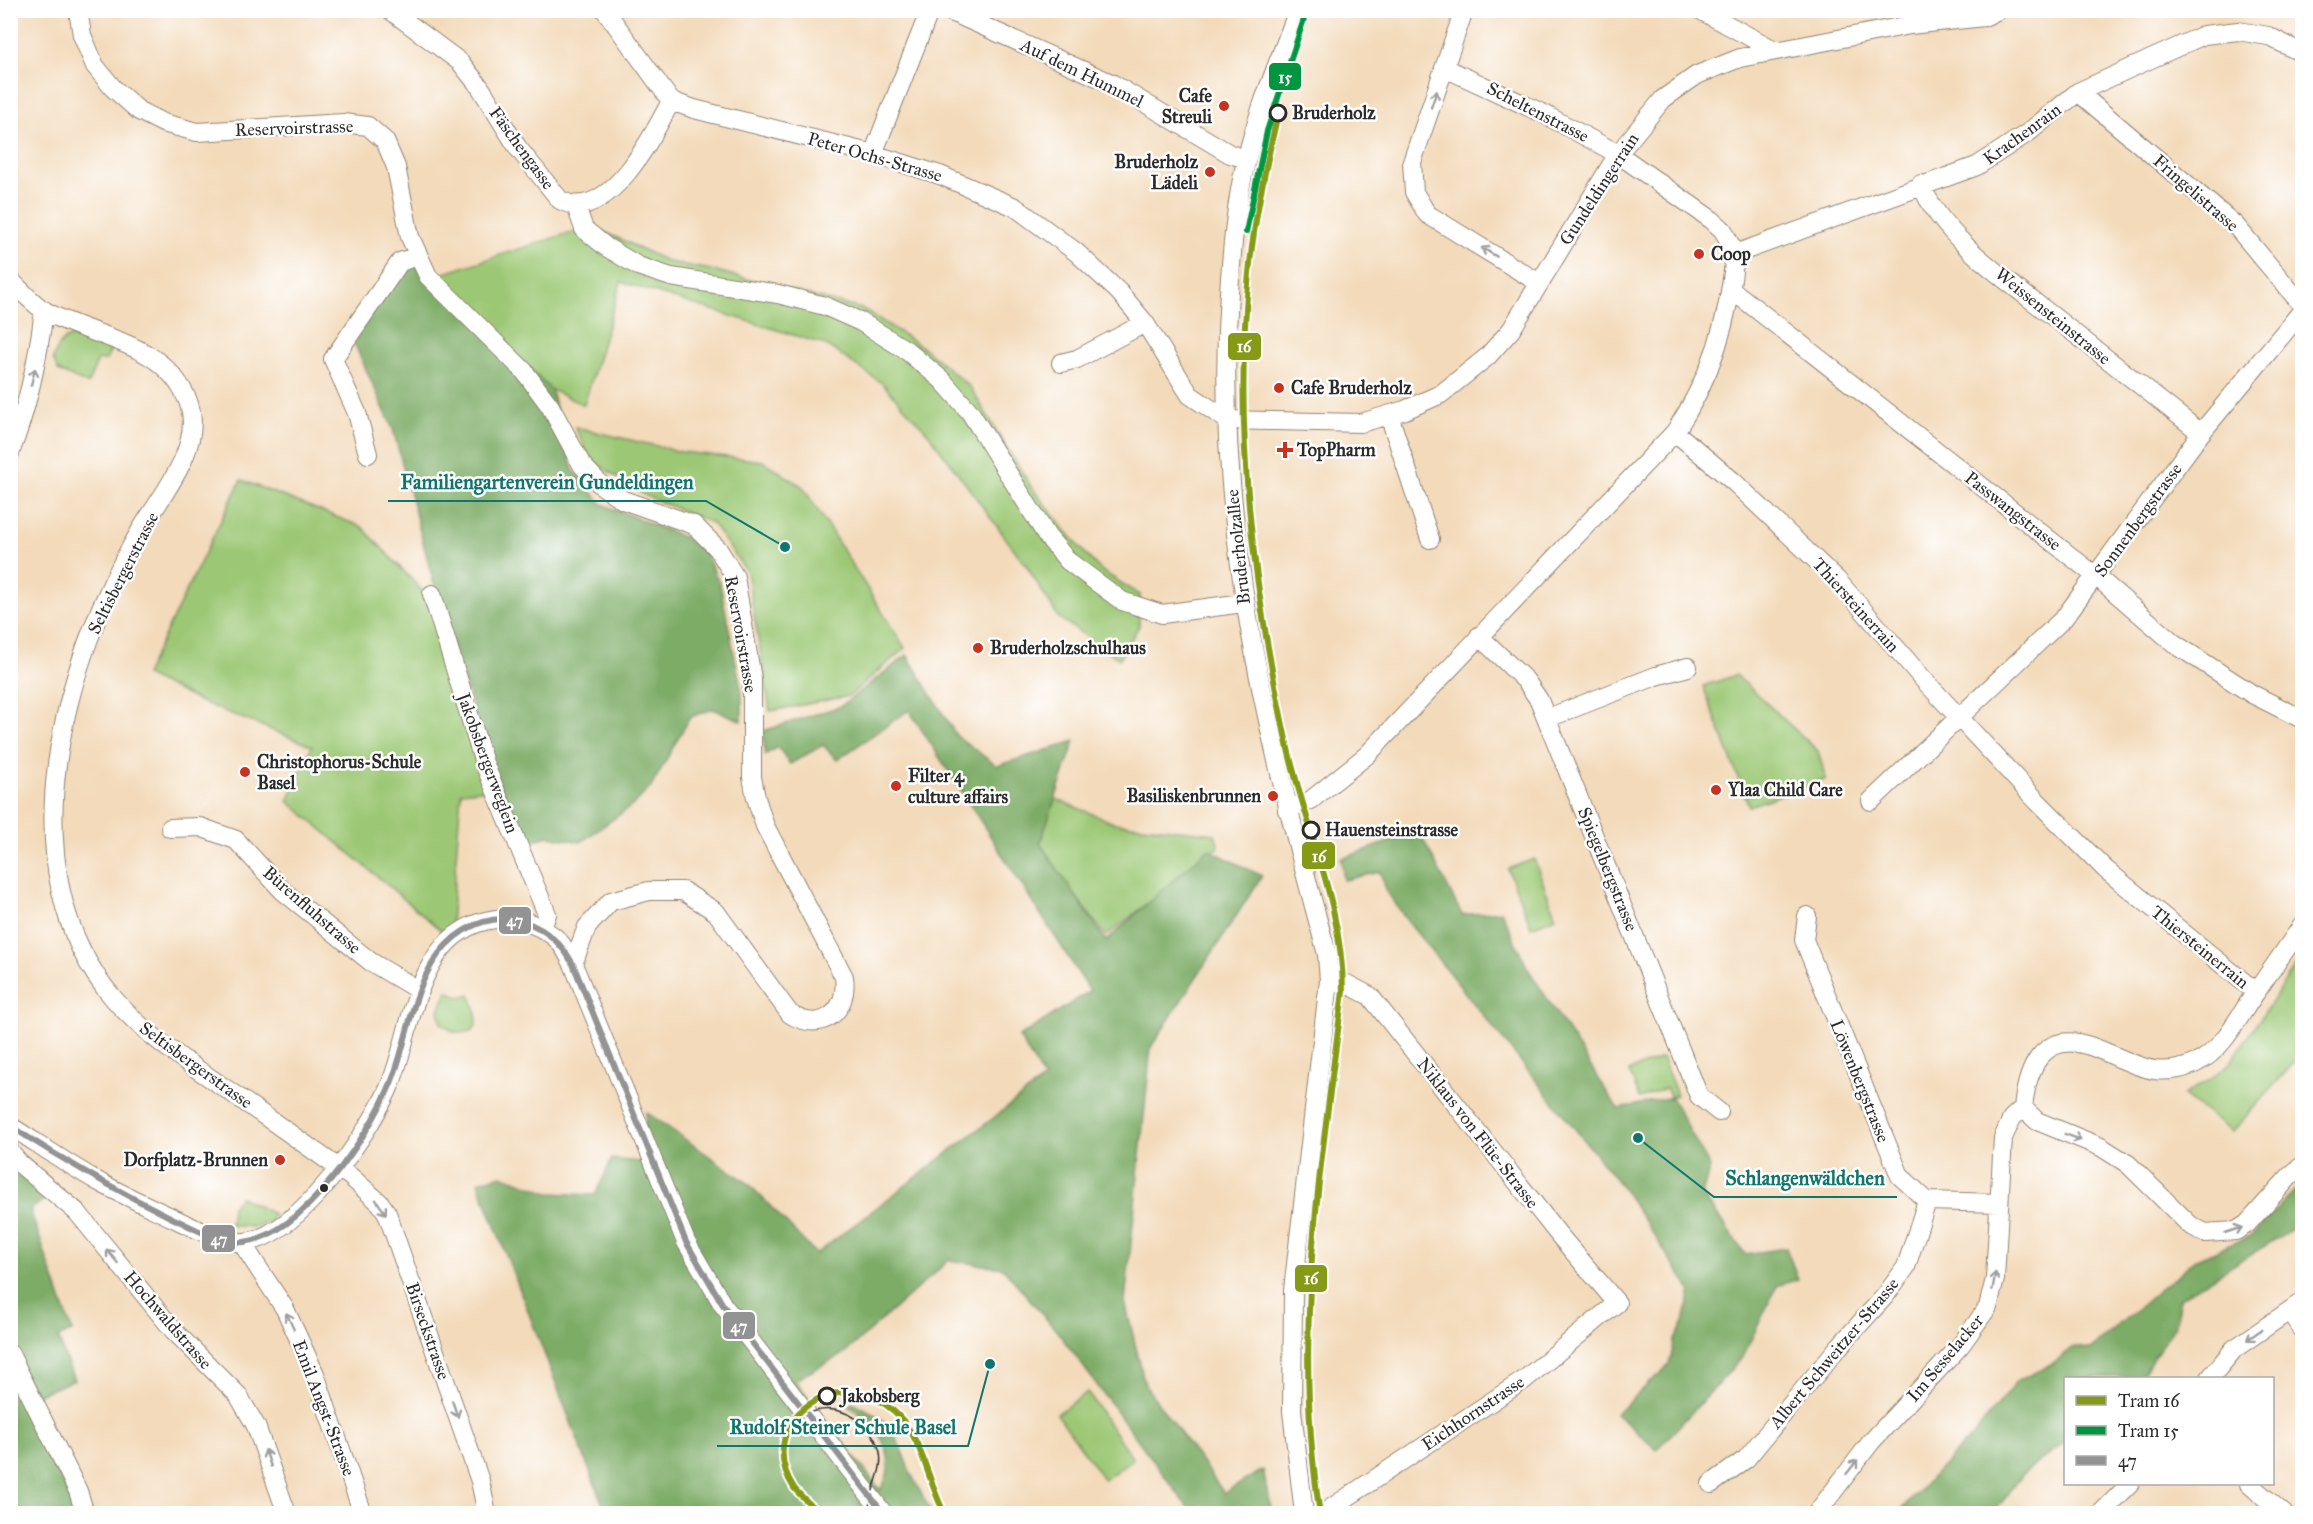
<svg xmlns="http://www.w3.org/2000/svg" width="2313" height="1524" viewBox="0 0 2313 1524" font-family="'IM FELL Great Primer',serif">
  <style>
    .green { fill: #9cc875; stroke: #647a50; stroke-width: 1.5 }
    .forest { fill: #7dac66; stroke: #546c48; stroke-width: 1.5 }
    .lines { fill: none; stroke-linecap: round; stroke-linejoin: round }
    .minor-casing { stroke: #8f8272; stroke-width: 20 }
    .minor { stroke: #fff; stroke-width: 18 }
    .tram { stroke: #2b2b2b; stroke-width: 1.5 }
    .bus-1-casing { stroke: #fff; stroke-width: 10 }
    .bus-1 { stroke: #939393; stroke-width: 6 }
    .tram-1-casing { stroke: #fff; stroke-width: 10 }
    .tram-2-casing { stroke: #fff; stroke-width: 10 }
    .tram-1 { stroke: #879a15; stroke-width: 6 }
    .tram-2 { stroke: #009640; stroke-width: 6 }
    .oneway { stroke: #a0a0a0 }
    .poi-dot { fill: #c8321e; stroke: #fff; stroke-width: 2 }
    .stop-dot { fill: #fff; stroke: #2b2b2b; stroke-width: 3 }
    .bus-dot { fill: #2b2b2b; stroke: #fff; stroke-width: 2 }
    .labels { text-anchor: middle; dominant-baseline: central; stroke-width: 5; stroke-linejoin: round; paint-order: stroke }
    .street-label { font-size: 18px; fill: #2b2b2b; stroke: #fff }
    .poi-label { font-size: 18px; font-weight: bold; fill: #2b2b2b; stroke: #fff; text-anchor: start }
    .stop-label { font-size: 18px; font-weight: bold; fill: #2b2b2b; stroke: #fff; text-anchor: start }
    .leader { fill: none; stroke: #0f766e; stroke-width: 2 }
    .callout-dot { fill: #0f766e; stroke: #fff; stroke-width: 2 }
    .callout-label { font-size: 20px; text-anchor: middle; font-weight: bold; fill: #0f766e; stroke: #fff; stroke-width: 5; stroke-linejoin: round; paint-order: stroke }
    .line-badge { stroke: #fff; stroke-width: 2 }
    .badge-label { font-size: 16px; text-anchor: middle; font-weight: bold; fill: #fff }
  </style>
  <rect width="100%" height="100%" fill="#fff"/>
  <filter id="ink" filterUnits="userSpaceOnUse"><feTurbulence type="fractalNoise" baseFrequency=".0167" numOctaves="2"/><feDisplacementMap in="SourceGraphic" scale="12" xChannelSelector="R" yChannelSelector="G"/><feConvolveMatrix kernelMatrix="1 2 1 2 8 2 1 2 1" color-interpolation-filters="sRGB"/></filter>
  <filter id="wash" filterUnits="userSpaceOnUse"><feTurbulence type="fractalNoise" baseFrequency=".008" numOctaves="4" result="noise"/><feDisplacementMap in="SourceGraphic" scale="24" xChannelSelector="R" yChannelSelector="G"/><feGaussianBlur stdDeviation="1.35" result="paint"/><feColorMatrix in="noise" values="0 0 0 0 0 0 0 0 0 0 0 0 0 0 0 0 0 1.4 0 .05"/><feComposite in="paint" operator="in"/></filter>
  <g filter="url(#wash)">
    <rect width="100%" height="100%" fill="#f3daba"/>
    <path class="green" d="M598,229L669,262L716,271L865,310L924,348L970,387L1031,487L1086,555L1102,571L1140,595L1139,626L1119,659L1058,617L1028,568L928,433L883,384L826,345L621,282L584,405L551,390L435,276L566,234Z
      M77,335L111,349L106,360H98L88,384L58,371L53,359C58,345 62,338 77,335Z
      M575,427L682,452L763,461L803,487L905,648L849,696L770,711L747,572L712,523L644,495L590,459Z
      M241,480L362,527L430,599L489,789L461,792L450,938L288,801L312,746L199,701L145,675Z
      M1736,675L1818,751L1826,779L1749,806L1703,686Z
      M1039,792L1114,823L1215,834L1219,847L1106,936L1024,828Z
      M1534,859L1556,917L1531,927L1508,869Z
      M2302,956V1057L2300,1056L2232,1132L2183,1095L2210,1079L2231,1062Z
      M447,991L461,997L470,994C477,1012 486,1037 454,1032L441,1023L439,1010Z
      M1662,1058L1677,1095L1671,1097L1666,1088L1640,1098L1629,1071Z
      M240,1197L274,1214L271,1221L253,1227L230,1225L232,1206Z
      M1087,1392L1133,1459L1104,1480L1057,1414Z"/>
    <path class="forest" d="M417,256L551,390L573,470L602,504L684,537L705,553L720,584L742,692V721L713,709L690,717L651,787L633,805L581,842L548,836L524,843L491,765L440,607L393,429L350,334Z
      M907,655L956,735L997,766L1075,741L1040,843L1106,941L1208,849L1262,876L1151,1047L1125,1302L1145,1385L1224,1493L1263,1470L1272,1513H1192L1060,1335L1003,1268L949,1260L845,1353L795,1380L880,1490C902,1458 878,1423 848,1406L852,1403C891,1419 894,1430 908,1467C915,1483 924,1498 932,1513H606L478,1182L502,1175L549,1193L595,1195L612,1159L641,1162L646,1112L748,1183L816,1254L1044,1079L1019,1037L1090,991L909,710L837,760L823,745L790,764L778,747L765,755L763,731L841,706Z
      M1419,831L1462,915L1501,911L1528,969L1618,1109L1671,1097L1710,1167L1702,1194L1745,1254L1786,1248L1798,1279L1777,1286L1742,1358L1657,1450L1616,1414L1669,1365L1675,1340L1684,1322L1691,1291L1622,1187L1408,922L1387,892L1380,872L1344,880L1341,859Z
      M10,1162L50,1195L30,1210L72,1331L58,1338L74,1380L24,1400L59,1471L75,1513H17L11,1496Z
      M2297,1188L2302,1198V1223L2180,1298L2175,1325L2141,1377L2066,1378L2065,1442L2023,1474L1994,1513H1898L1974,1434L2016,1382L2053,1363L2074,1347L2090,1349L2196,1259L2251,1236Z"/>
  </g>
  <g filter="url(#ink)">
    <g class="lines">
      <g class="minor-casing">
        <path id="minor" d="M78,10L82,35L95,66L113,88L139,111L163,123L197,132L343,123L368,126L385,141L396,167L410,237L428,276L524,371L550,406L582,465L601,485L623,500L694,525L718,549L735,577L752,679V777L756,798L765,826L844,977C849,1011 822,1034 790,1014L716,912L683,891H649L611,901L587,927L573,964
          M390,10L460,62L480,87L518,148L560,200C608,226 654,134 671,101
          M605,10L671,101L694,109L873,154L940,175L1015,207L1076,252L1119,292L1145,323L1190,395L1227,420L1361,423L1405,410L1441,394L1487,357L1511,330L1618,154L1663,99L1697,75L1740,58L1776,51L1910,25L1984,17L1998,10
          M947,10L1113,84L1230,154L1246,159
          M1298,10C1280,59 1259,107 1247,157C1236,200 1232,247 1229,292C1213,519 1267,737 1327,954L1329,981L1293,1290L1292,1411L1304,1514
          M1464,10L1412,162L1414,192L1427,214L1539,283
          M1700,10L1776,51
          M1445,68L1544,114L1618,154L1712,220L1723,230L1735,254
          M2078,92L2235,225L2302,305
          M873,154L930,10
          M1921,184C1943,241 2017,287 2064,325C2109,361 2155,397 2201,433
          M576,206L584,229L606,247L638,266L671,277L778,294L825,306L861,322L906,350L942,380L970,412L1047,536L1068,561L1122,601L1162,614L1243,603
          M1735,254L1977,166L2029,132L2078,92L2204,35L2238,31L2268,36L2302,53
          M10,280C21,290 33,304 45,311C96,340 163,340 188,401C205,445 163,493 142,528C64,657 3,871 114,999C147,1037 191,1065 232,1093C272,1121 312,1149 351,1177L380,1203L387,1213L480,1481L487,1514
          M1732,290L2097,577L2175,644L2252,694L2302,719
          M1061,363L1077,359L1145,323
          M1389,415L1430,539
          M1675,432L1734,482L1837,580L1923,679L2037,801L2105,869L2256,992C2240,1014 2223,1050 2198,1062C2185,1069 2168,1072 2154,1070C2132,1066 2111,1053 2090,1046C2042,1030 2027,1069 2023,1108
          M10,453C28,406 38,360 44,310
          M368,454L357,413L333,359L400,262L417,256
          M432,594L484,763L547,914L542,929
          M1479,636L1526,681L1539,700L1699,1096L1719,1112
          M1548,718L1656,676L1688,667
          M1871,801L2064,618L2201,433L2302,311
          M1287,810L1311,800L1367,755L1675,432C1712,376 1729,320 1735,254
          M170,828L200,827L236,840L283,891L371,962L420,991
          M1807,916L1804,940L1900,1176L1927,1201L1999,1203
          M2256,992L2302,926
          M2023,1108L2037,1121L2101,1147L2128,1164L2190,1225L2205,1233L2236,1231L2247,1224L2290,1176L2302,1166
          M10,1126C40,1145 69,1165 99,1182C123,1195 148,1206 173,1218C192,1227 224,1244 245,1242C298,1237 372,1130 391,1083C406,1044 411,999 432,963C457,919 509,904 552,935C562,942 567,953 573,964L686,1242L723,1305L884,1514
          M10,1152L19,1163L77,1212L174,1331L238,1395L256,1426L287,1514
          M242,1243L285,1309L315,1374L363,1514
          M2289,1311L2302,1329
          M10,1354L78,1491L85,1514
          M2210,1378L2234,1349L2302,1302
          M1711,1484L1746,1459L1836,1350L1885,1296L1906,1267L1927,1201
          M2249,1484L2284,1514
          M1322,1514L1524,1380L1617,1303L1559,1235L1370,996L1347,984L1329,981
          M1816,1514L1871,1442L1960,1346L1988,1307L1995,1279L2003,1138L2012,1118L2023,1108
          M2100,1514L2130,1484"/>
      </g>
      <use href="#minor" class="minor"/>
      <path class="tram" d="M783,1452C788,1395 860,1398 878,1446C888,1470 867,1490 869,1514"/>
      <g class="bus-1-casing">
        <path id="bus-1" d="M10,1126C63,1160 115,1190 172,1218C193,1227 220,1245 244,1242C303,1235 370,1134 391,1083C407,1044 410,1000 432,964C467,905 540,903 573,964L686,1242L723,1305L884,1514"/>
      </g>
      <use href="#bus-1" class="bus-1"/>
      <g class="tram-1-casing">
        <path id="tram-1" d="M1278,113C1266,166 1254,219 1249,273C1233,431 1253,586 1286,740C1304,824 1343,905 1343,991C1321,1169 1291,1334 1320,1514
          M820,1514C812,1505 801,1497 794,1488C751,1422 840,1357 898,1415C923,1440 928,1483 945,1514"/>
      </g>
      <g class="tram-2-casing">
        <path id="tram-2" d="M1246,232L1267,131L1307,10"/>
      </g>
      <use href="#tram-1" class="tram-1"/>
      <use href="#tram-2" class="tram-2"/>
    </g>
    <defs><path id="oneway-shaft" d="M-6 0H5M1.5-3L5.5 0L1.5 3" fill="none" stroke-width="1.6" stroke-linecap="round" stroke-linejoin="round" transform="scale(1.5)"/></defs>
    <g class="oneway">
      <use href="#oneway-shaft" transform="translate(1434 99) rotate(-71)"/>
      <use href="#oneway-shaft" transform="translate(1489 252) rotate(-149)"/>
      <use href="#oneway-shaft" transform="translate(33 377) rotate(-76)"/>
      <use href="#oneway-shaft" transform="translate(2073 1137) rotate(20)"/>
      <use href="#oneway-shaft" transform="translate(381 1207) rotate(55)"/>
      <use href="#oneway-shaft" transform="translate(2234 1230) rotate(-19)"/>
      <use href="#oneway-shaft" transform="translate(112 1256) rotate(-129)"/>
      <use href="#oneway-shaft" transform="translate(1994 1281) rotate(-80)"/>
      <use href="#oneway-shaft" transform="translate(290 1321) rotate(-115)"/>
      <use href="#oneway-shaft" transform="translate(2254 1335) rotate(145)"/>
      <use href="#oneway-shaft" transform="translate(455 1409) rotate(71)"/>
      <use href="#oneway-shaft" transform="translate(268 1458) rotate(-109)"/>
      <use href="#oneway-shaft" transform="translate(1852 1467) rotate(-52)"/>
    </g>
  </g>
  <g class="poi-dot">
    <circle cx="1224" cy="106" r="6"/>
    <circle cx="1210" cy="172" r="6"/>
    <circle cx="1699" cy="254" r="6"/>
    <circle cx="1279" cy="388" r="6"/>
    <path d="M1282 441h6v6h6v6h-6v6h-6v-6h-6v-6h6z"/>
    <circle cx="978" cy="648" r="6"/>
    <circle cx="245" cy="772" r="6"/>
    <circle cx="896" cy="786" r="6"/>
    <circle cx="1716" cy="790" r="6"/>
    <circle cx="1273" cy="796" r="6"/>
    <circle cx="280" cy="1160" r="6"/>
  </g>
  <g class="stop-dot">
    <circle cx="1278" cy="113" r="8"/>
    <circle cx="1311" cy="830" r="8"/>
    <circle cx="827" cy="1396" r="8"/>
  </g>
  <circle class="bus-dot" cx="324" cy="1188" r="5"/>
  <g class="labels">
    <g class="street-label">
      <text transform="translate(1082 73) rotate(26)">Auf dem Hummel</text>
      <text transform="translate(1538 112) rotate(27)">Scheltenstrasse</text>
      <text transform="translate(294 128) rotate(-2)">Reservoirstrasse</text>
      <text transform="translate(2022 134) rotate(-36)">Krachenrain</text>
      <text transform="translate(522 148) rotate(54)">Fäschengasse</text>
      <text transform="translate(875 157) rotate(16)">Peter Ochs-Strasse</text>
      <text transform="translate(1599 189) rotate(-57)">Gundeldingerrain</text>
      <text transform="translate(2196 193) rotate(41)">Fringelistrasse</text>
      <text transform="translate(2053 316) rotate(39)">Weissensteinstrasse</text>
      <text transform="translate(2013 511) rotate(38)">Passwangstrasse</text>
      <text transform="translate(2138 520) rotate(-54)">Sonnenbergstrasse</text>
      <text transform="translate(1238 547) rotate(-96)">Bruderholzallee</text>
      <text transform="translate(123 573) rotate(-63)">Seltisbergerstrasse</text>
      <text transform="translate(1856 605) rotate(48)">Thiersteinerrain</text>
      <text transform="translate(741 634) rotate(80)">Reservoirstrasse</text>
      <text transform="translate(488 763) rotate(70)">Jakobsbergerweglein</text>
      <text transform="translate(1608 869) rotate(68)">Spiegelbergstrasse</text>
      <text transform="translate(312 910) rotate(41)">Bürenfluhstrasse</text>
      <text transform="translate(2200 947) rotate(39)">Thiersteinerrain</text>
      <text transform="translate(196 1065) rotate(36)">Seltisbergerstrasse</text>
      <text transform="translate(1860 1081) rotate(68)">Löwenbergstrasse</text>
      <text transform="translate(1478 1133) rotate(52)">Niklaus von Flüe-Strasse</text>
      <text transform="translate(168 1320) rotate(49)">Hochwaldstrasse</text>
      <text transform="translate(428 1331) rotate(71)">Birseckstrasse</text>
      <text transform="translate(1834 1353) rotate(-50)">Albert Schweitzer-Strasse</text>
      <text transform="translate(1945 1358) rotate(-50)">Im Sesselacker</text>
      <text transform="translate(324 1408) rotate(69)">Emil Angst-Strasse</text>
      <text transform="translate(1473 1413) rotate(-34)">Eichhornstrasse</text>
    </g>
    <g class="poi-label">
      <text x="1212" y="96" text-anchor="end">Cafe<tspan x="1212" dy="21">Streuli</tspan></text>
      <text x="1198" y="162" text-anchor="end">Bruderholz<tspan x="1198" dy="21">Lädeli</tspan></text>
      <text x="1711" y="254">Coop</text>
      <text x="1291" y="388">Cafe Bruderholz</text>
      <text x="1297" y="450">TopPharm</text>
      <text x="990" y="648">Bruderholzschulhaus</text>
      <text x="257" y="762">Christophorus-Schule<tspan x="257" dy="21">Basel</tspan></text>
      <text x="908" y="776">Filter 4<tspan x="908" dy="21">culture affairs</tspan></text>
      <text x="1728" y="790">Ylaa Child Care</text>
      <text x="1261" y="796" text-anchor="end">Basiliskenbrunnen</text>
      <text x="268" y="1160" text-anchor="end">Dorfplatz-Brunnen</text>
    </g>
    <g class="stop-label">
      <text x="1292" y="113">Bruderholz</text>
      <text x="1325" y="830">Hauensteinstrasse</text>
      <text x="841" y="1396">Jakobsberg</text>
    </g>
  </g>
  <path class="leader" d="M785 547L706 501H388M1638 1138L1714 1197H1897M990 1364L968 1446H717"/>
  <g class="callout-dot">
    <circle cx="785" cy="547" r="6"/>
    <circle cx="1638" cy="1138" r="6"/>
    <circle cx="990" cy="1364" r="6"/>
  </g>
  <g class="callout-label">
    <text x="547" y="489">Familiengartenverein Gundeldingen</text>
    <text x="1805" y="1185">Schlangenwäldchen</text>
    <text x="843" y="1434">Rudolf Steiner Schule Basel</text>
  </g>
  <g class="line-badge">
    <rect x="1268" y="62" width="34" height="29" rx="6" fill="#009640"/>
    <rect x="1227" y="332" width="35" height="29" rx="6" fill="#879a15"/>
    <rect x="1301" y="841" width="35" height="29" rx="6" fill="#879a15"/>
    <rect x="498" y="906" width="34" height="29" rx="6" fill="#939393"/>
    <rect x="201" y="1224" width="35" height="29" rx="6" fill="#939393"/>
    <rect x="1294" y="1264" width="34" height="29" rx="6" fill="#879a15"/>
    <rect x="722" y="1311" width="34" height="29" rx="6" fill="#939393"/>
  </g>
  <g class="badge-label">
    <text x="1285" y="83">15</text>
    <text x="1244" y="352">16</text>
    <text x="1319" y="862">16</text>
    <text x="515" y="926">47</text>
    <text x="219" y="1245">47</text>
    <text x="1311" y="1284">16</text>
    <text x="739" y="1332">47</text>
  </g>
  <rect width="2313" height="1524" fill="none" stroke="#fff" stroke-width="36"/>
  <rect x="2064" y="1377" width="210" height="108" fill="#ffffff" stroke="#aaaaaa" stroke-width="1.5"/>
  <rect x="2076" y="1396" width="30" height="9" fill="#879a15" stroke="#aaaaaa" stroke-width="1.5"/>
  <text x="2118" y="1407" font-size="18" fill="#2b2b2b">Tram 16</text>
  <rect x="2076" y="1426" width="30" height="9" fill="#009640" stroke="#aaaaaa" stroke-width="1.5"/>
  <text x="2118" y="1437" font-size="18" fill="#2b2b2b">Tram 15</text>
  <rect x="2076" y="1456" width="30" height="9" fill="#939393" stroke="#aaaaaa" stroke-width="1.5"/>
  <text x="2118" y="1467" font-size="18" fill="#2b2b2b">47</text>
</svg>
